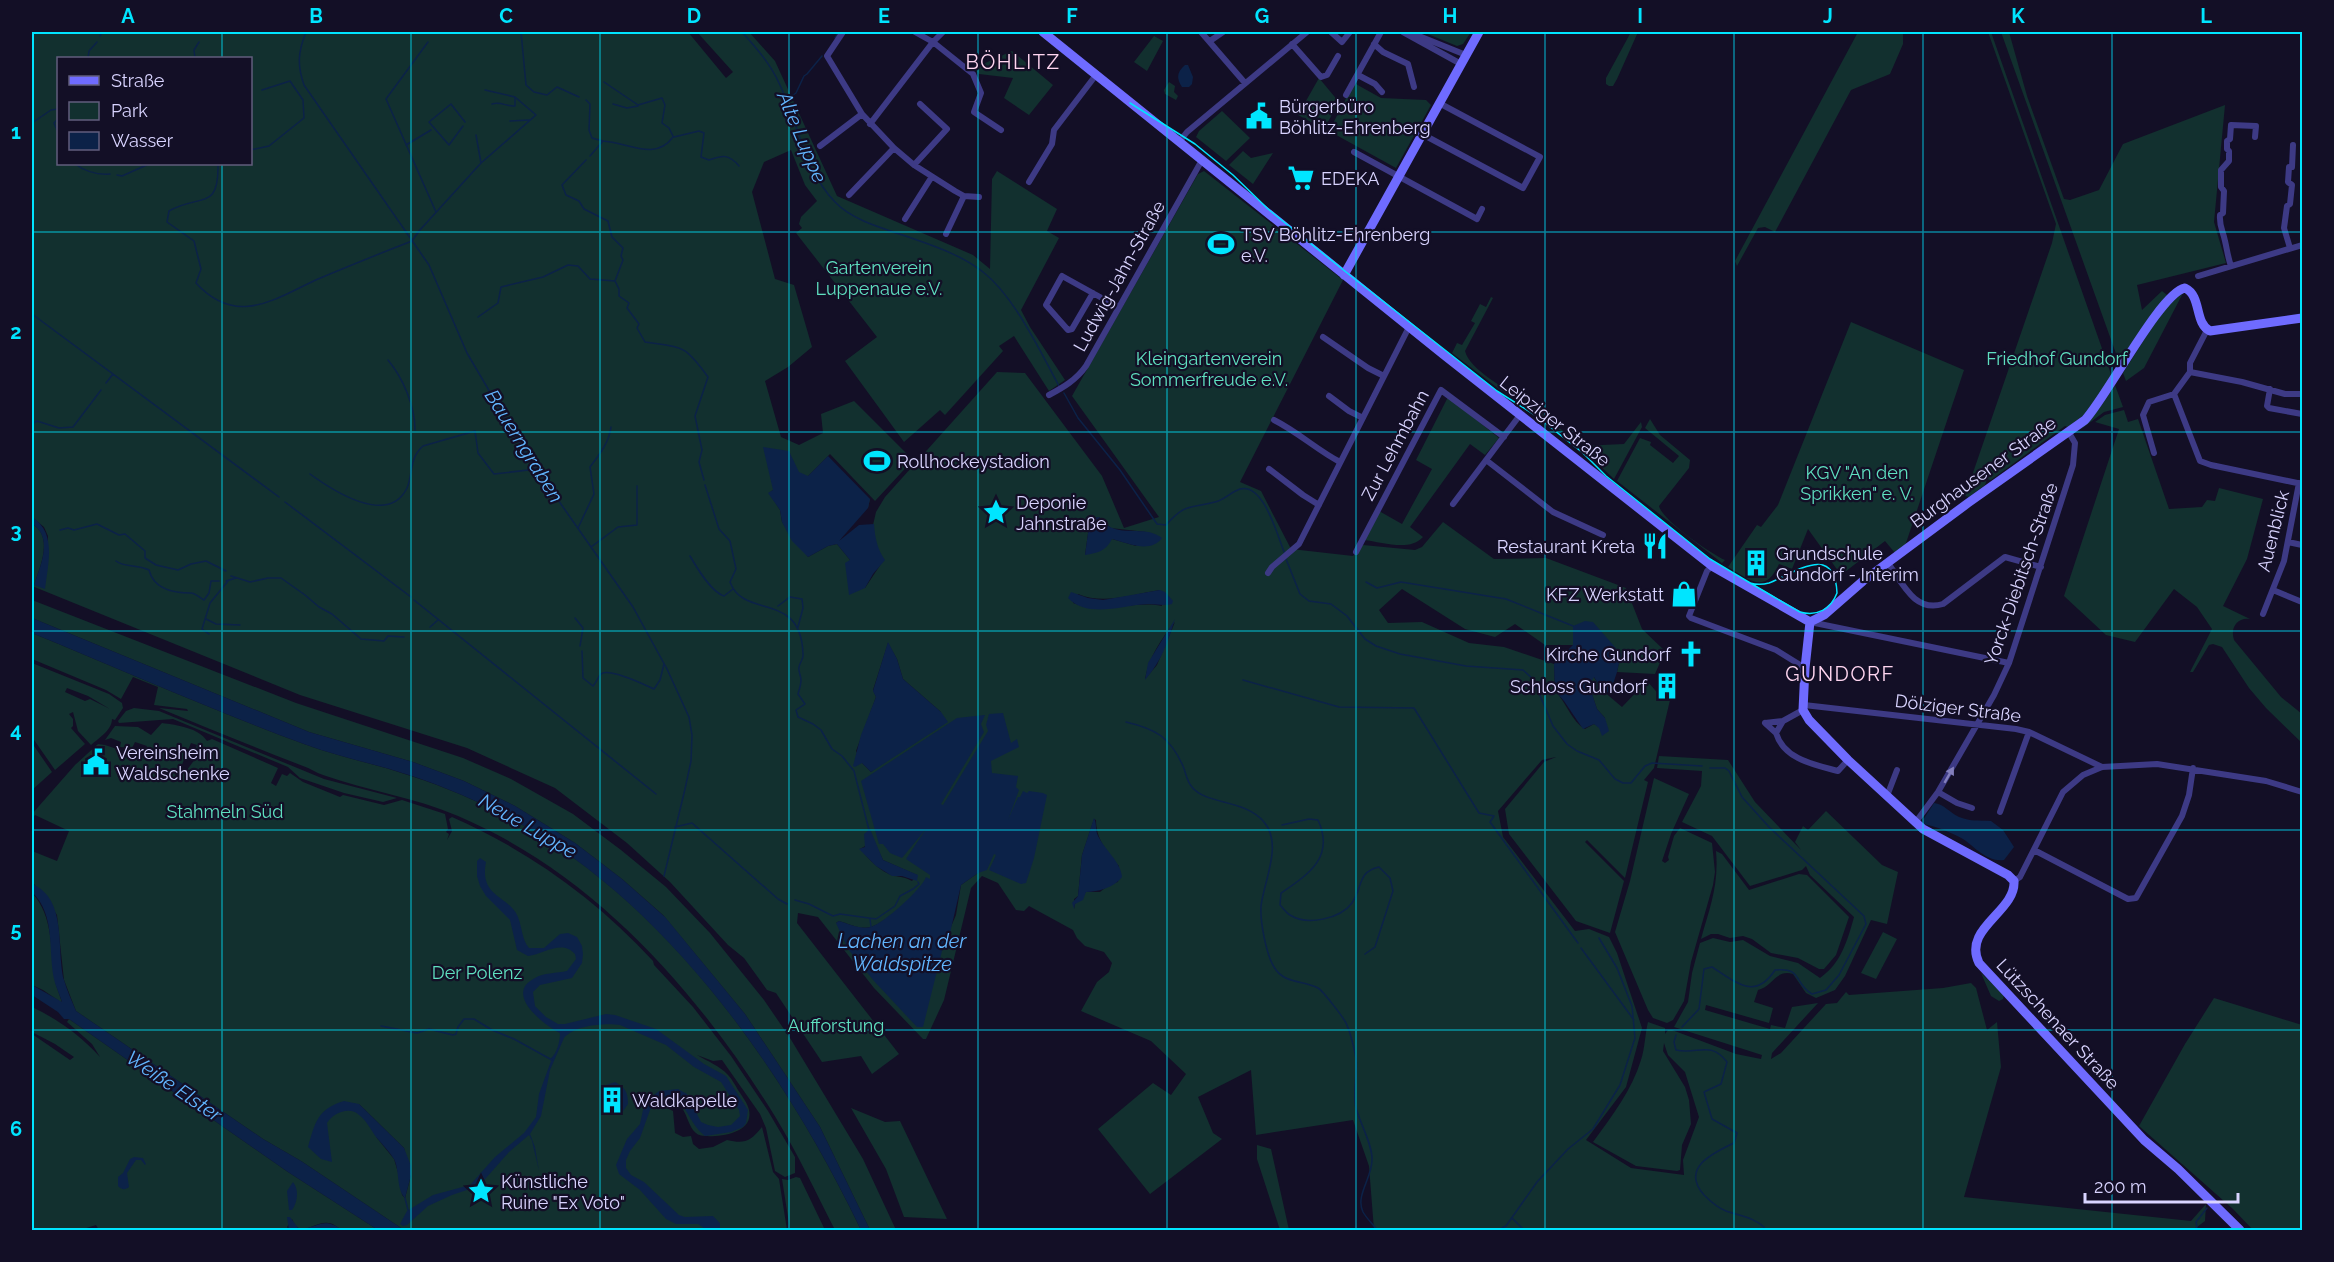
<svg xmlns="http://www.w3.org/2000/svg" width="2334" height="1262" viewBox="0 0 2334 1262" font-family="Raleway,sans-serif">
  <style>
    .green { fill: #12302f; fill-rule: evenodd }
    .water { fill: #0c2248; fill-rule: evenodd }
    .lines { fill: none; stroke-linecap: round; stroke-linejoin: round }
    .stream { stroke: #0c2248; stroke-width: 1.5 }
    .street { stroke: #3d3a85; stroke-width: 6 }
    .secondary { stroke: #6f6bff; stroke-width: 9 }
    .tram { stroke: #00e5ff; stroke-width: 1.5 }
    .oneway { fill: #837fbc }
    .grid { fill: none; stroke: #00e5ff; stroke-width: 1.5; stroke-opacity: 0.55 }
    .labels { text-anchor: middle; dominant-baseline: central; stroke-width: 4.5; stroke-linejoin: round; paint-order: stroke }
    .poi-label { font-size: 18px; fill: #d9d4ff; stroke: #130f26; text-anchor: start }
    .park-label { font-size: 18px; fill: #5fe0c0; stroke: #130f26 }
    .street-label { font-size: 18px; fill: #d9d4ff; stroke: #130f26 }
    .neighbourhood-label { font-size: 20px; letter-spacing: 1.5px; fill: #ffd6f0; stroke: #130f26 }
    .water-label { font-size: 20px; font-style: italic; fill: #62b6ff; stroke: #130f26 }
    .neatline { fill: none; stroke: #00e5ff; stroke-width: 2 }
    .grid-label { font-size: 20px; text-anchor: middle; font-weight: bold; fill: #00e5ff }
  </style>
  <rect width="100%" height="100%" fill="#130f26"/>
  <path class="green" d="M32,32H688L726,78L733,72L697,32H749L775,61L837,196L973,255L990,269L992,179L997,171L1057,209L1047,231L1059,238L1021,310L1030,327L1065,380L1049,391L1014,336L999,346L1003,351L945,415L940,410L904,442L845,361L877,337L796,233L802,228L799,224L801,217L817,201L805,185L791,150L764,162L752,192L775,279L794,285L812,347L788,367L765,381L781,437L799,445L823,433L821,414L854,401L913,460L875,501L830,454L808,476L800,473L870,499L868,508L773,490L769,493L780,510L782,522L808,557L828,546L837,544L850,560L865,588L881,564L863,569L876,512L885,497L997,372L1025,373L1102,476L1124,528L1159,517L1072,396L1198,174L1204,171L1343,280L1240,482L1261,491L1291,549L1353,556L1363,545L1415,550L1422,547L1443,522L1494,559L1546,558L1626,588L1642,629L1665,651L1655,674L1617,672L1621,654L1573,645H1545L1515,624L1495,637L1465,629L1402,589L1379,610L1388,623L1422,622L1469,643L1504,647L1554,664L1555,691C1566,702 1572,722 1585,729L1594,724L1599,727L1605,718L1597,709L1589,685L1593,676L1603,691L1622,707L1647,681L1662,698L1670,700L1654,768L1644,780L1648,782L1625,878L1587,840L1585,842L1624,881L1610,933L1576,921L1509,834L1505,809L1544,762L1556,757L1542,760L1498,811L1503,837L1575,931L1589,929L1609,937L1617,953L1642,1028L1626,1087L1586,1140L1631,1168L1684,1175L1683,1160L1699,1117L1685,1072L1668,1055L1664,1043L1663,1051L1685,1087L1689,1100L1691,1124L1682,1145L1680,1170L1677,1171L1636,1166L1593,1142C1612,1116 1632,1090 1641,1060C1645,1048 1645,1034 1648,1022L1665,1028V1034L1668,1030H1672L1736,1054L1761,1059L1762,1055L1674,1027L1688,1002L1692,973L1700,943L1713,938L1730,942L1743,940L1770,956L1798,963L1820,978C1841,963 1847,942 1854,917L1810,875L1806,866L1802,870L1750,886L1712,836L1682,822L1701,786L1702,771L1657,768L1659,756L1728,760L1755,802L1801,850L1795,842L1803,826L1808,830L1826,811L1882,865L1898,872L1887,924L1871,920L1845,976L1835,990L1816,998L1806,993L1793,974C1776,969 1773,986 1758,990L1754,1002L1773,1008L1769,1023L1706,1005L1705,1010L1770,1029L1771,1025L1785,1028L1792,1007L1818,1003L1772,1053L1771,1059L1781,1053L1826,1004L1837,1003L1846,992L1849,995L1943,988L1971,983L1976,988L1987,1030L1997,1022L2001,1067L1964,1197L2191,1221L2206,1204L2205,1221L2193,1230H1374L1369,1166L1353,1120L1256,1135L1251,1070L1198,1097L1213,1133L1222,1139L1150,1194L1098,1129L1153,1083L1171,1095L1186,1074L1151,1041L1081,1011L1097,982L1109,972L1112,963L1104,952L1085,946L1077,938L1073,930L1029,906L1024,911L1016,910L998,883L982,876L971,888L944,1000L926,1039H923L874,988L818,917L798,913L797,923L899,1054L872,1074L861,1056L822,1062L776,993L767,990L744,958L728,945L670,882L627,843L555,788L467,748L300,695L32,586V524C54,536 40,567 34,585L48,565V536L44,527L32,517ZM58,58H250V164H58ZM1099,517L1111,528L1146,532L1136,546L1112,539L1085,555L1090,519ZM1160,590L1162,606C1130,600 1106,616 1073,603L1078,594C1104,605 1133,594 1160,590ZM1175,622L1157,665L1145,679C1149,657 1161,639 1175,622ZM888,643L897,659L903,679L941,712L871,772L862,763L856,751L876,697L873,690ZM964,781L978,873L961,885L956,915L944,943L836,923L839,921C849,924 861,930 871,927C889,921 919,891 935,878L927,826ZM1094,819L1096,820C1096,839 1107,852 1119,866L1118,882L1110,884L1100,892H1086L1075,904L1074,909V899L1078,896L1082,855ZM874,841L883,860L917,875L912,881C905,877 901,877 894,876C880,872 869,859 860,849Z
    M1423,32H1471L1463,44L1457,46Z
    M1631,32H1638L1617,79L1613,86H1609L1606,84V78Z
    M1858,32H1903V44L1890,74L1851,90L1775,232L1765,227L1758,228L1737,266L1735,261Z
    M1988,32H1991L2112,377L2089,411L2068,427L2065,426L1991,480L1987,479L1985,485L1969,497L1965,496L2052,243L2056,224Z
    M2001,32H2009L2027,96L2064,199L2070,200L2099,190L2123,144L2225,105L2214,222L2226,263L2137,285L2142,310L2162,291L2167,295L2119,362Z
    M1154,36L1163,41L1147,71L1134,62Z
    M1012,51L1053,85L1029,115L1004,98L1013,78L979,74L974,68Z
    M1319,78L1339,102L1324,129L1298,115Z
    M1169,82L1175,86L1174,92L1178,96L1176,100L1165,94L1164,90Z
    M1354,83L1381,98L1426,100L1431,105L1396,168L1329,131Z
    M1222,111L1250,138L1226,161L1196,137L1199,131Z
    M1243,151L1251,158L1273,153L1253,184L1229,165Z
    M2183,293L2144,368L2126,381L2123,373L2163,310Z
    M1491,297L1493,298L1465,351C1470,372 1516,394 1533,407C1550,419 1565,433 1581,446L1624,444L1641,422L1642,427L1614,479L1577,444L1539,414L1499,389L1452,353L1457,343L1462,345L1475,323L1471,321L1480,304L1486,307Z
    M1851,322L1964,370L1905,546L1895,553L1885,541L1841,575L1808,529L1792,569L1779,564C1765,595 1750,580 1728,567L1757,525L1761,527L1778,505Z
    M2115,385L2123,407L2104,412L2080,430L2101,406Z
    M1448,397L1499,438L1485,455L1470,444L1410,527L1423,537C1410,552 1382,542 1364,540L1379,511L1402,524L1432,469L1416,460Z
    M2124,410L2128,422L2138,419L2169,509L2202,507L2207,500L2215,501L2219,488L2263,499L2247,559L2223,606L2250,619C2237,617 2230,628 2234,640L2281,697L2302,714V743L2266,708L2249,688L2222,647L2213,644L2209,645L2193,672H2190L2212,629L2197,607L2174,589L2135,642L2106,635L2064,596L2119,429L2095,422L2105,415Z
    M1650,419L1660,435L1690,460L1689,468L1659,506C1662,520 1711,554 1725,560L1722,563L1617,481L1640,438L1651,442L1650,445L1673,463L1679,456L1645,428Z
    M32,600L296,703L463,758L511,779L573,814L621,850L666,887L710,933L764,1000L790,1038L863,1159L896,1230H870L820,1127L745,1014L663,915L622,879L575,843L515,806L464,781L413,762L309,732L32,618Z
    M32,633C122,670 212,710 304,744C339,757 376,764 411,776C445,787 478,801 510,818C667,901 786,1073 861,1230H835C816,1193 798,1154 776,1118C699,993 596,875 458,816C414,797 368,791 323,775C316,773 310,768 303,766C254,747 207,728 159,708L188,711L187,709L154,705L158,687L133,677L121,699L106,690L32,659Z
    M32,663L109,694L122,703L123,708L115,720L112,719C112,730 99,738 91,745L78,731L73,712L69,714L73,719V726L71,728L85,744L55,770L32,737ZM67,688L88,696L110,709L90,699L85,701L65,692Z
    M134,708L159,711L324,779L397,798L383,802L344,793L300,778L288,767L173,719L119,723L118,721L126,711Z
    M162,723C177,725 199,728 207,741L212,739L278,768L271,783L276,786L282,774L287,776L290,773L303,782L340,797L343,795L384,805L402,800L445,814L448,829L446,832L449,834L447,840L452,831L449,819L452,817C529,851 596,899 653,961L654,965L693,1007L731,1056L768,1111L795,1157V1173L785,1177L775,1171L766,1128L760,1114L722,1060L713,1061L697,1055C707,1061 720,1066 728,1075C732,1079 735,1085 738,1090C742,1096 748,1104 749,1110C754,1133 720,1137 705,1136C683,1136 692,1099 665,1099L653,1108L665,1107L673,1111L675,1133L683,1137L691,1136L693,1144L699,1149L713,1147L727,1140C744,1144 750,1142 762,1127L773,1172L779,1179L787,1230H404L301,1161L263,1139L76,1011L64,980L57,915L34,884H32V851L57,861L69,831L35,815L32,819V814L75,765L98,744L105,745L129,753H144L147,746L135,742L132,748L120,747L121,742L111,738L105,740L115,726L138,727L151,735ZM191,743L197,745L194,752L198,755L187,770L181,767ZM359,1104L404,1148L411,1175L405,1198L402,1195L400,1179L394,1159L377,1138Z
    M32,743L52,772L32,790Z
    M1654,778L1689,794L1671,834L1662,861L1665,863L1669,860L1668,857L1674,836L1680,828L1712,843L1715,872L1713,885L1691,962L1684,1001L1673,1020L1667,1023L1653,1018L1648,1010L1615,932L1630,881Z
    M1716,851L1722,854L1749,890L1799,874L1807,875L1849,917L1836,955L1824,969H1819L1798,958L1771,953L1752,939L1743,936L1730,938L1718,934H1711L1701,939C1710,907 1719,885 1716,851Z
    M32,893C54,917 50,949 55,980C56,987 60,995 62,1003L43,990L32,985Z
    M1883,932L1897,939L1876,979L1861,973Z
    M1981,973L2004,995L2003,999L1999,1001L1991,996Z
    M2214,998L2302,1025V1230H2253L2233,1209L2139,1126L2185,1044Z
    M32,1007C59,1020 80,1035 100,1057L92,1044L67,1022L69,1019L288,1172L378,1230C368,1230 355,1232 345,1230C338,1230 335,1223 328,1223C314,1221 300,1240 292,1219L287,1227L289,1230H99L96,1225L80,1230H32V1034L70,1060L74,1057L55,1044L32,1032Z
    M851,1108L885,1122L900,1121L947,1219L904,1217L886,1169Z
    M1257,1145L1271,1149L1289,1230H1280L1257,1159Z
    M796,1177L800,1178L825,1230H790L782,1179L788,1180Z"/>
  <path class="water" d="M1185,65H1188L1193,77L1192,84L1189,87H1182C1176,78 1177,72 1185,65Z
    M763,447L789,451L799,472L808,476L828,456L870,499L868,508L839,541L859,525L874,524C875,537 877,549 885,560L873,574L865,588L849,595L845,563L850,560L837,544L828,546L808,557L792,541L782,522L780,510L768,493L773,490Z
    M32,517C57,533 48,563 45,589L34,585C40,567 54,537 32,524Z
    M1099,517C1102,520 1106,525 1110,527C1126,535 1147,526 1162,538C1150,554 1128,543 1112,539C1106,551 1098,553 1085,555L1090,519Z
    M1160,590L1165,592L1173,601L1172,604C1163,606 1157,604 1148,604C1123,605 1088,619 1068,598L1071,592L1088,598L1103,600Z
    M32,618L309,732L413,762L464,781L515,806L575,843L622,879L665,917L745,1014L820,1127L870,1230H861C786,1073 667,902 510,818C478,801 445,787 412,776C376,764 339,757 304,744C212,710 122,670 32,633Z
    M1175,619C1167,644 1162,660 1145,680L1148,663Z
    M1585,621L1593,622L1621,654L1617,672L1610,693L1603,691L1594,677L1589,685L1597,709L1605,718L1609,731L1602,736L1599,728L1594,724L1583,729L1564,701L1555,691L1554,664L1573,645V626Z
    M888,642L897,659L903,679L941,712L948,722L871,772L862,763L855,767L853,766L861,735L876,697L873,691Z
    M1003,713L1011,743L1017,739L1019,747L991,761L992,773L1018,776L1016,787L1019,790L1008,820L1018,797H1020L1023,791L1027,793L1029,791L1043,793L1047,795L1034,858L1026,883L1021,884L989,870L996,855L994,854L987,870L978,873L961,885L948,942L944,943L923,1027H917L874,981L848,949L836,923L839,921C849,924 861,930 871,927C885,922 921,890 926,877L930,879V875L906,859L926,829L902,858L890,853L883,844H879L861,781L957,718L985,715L981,724L984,732L941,804L943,805L988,731L986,725L989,714Z
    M1934,803C1944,804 1950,813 1959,817C1972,822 1977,820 1991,821L2003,830L2014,847L2004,860C1987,862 1976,848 1963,839C1953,833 1935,826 1923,824V820Z
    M1094,818C1097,824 1095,830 1098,836C1105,850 1121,862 1122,877C1115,887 1098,892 1086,892L1083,900L1075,904L1074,909L1072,903L1078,896L1082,855Z
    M870,829L883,860L918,875L917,881L902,876H892L876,866L859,849L865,847L864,834Z
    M480,858L486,862C479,898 509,895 518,917C522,927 522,940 529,948H544L560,934L568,933L577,937L582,946L583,954L582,963L572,978L540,985L533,992L535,1006L546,1017L558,1024H565L606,1014L615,1015L656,1029L704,1064L726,1076L748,1110L746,1123L743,1127L731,1132L705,1136C692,1126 688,1111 677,1098L663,1097L656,1102L650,1110L640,1138L630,1151L626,1160V1168L631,1175L644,1182L679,1215L685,1217L713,1216L720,1223V1230H707L698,1224H676L666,1219L640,1190L619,1174L616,1165L627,1139L640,1124L643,1110L650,1098L659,1091L678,1089L687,1094L701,1122L708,1125L718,1127L731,1125L740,1116L739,1110L721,1082L694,1067L666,1045L620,1025C605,1023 575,1025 564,1038L550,1070L541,1116L530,1134L535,1147L539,1171L532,1141L529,1135L509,1152L479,1186L452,1195L428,1206L407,1225L403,1226L400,1224L407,1211L433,1195L470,1185L495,1157L524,1133L536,1117L539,1094L551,1061L550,1059C557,1054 560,1041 560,1033C544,1025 503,994 535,978C543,973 557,973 567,971L576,959L575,954C562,939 544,954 528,956L517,950L510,920L486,896L480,886L477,876V861Z
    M32,884C68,899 56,950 64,980C67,991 72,1001 76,1011L263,1139L301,1161L404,1230H378L288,1172L69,1019H64L58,1012L32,995V985L62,1002C60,996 57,989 55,983C47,953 57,916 32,892Z
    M615,1082C625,1087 628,1092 628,1104L621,1114C603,1116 595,1099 606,1085ZM611,1089L621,1094L623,1103L618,1109H609L604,1102L606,1092Z
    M344,1101L359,1104L404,1148L411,1166V1175L405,1198C396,1189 400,1171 394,1159C389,1151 382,1144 376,1137C371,1130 366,1120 359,1115C350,1106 333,1113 327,1123L332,1162L321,1159L308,1147C315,1123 317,1109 344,1101Z
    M134,1157L143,1158L146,1164L145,1165L141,1160H136L127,1173L129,1187C125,1190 122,1190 118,1186V1177L123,1173L130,1159Z
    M293,1182C299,1189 298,1202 292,1210H289L287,1191Z
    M287,1217H290L298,1228C319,1230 321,1215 342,1230H289Z"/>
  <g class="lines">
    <path class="stream" d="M306,32C298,52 297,65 304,85L429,265L467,353L528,457L633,607L667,669L689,717L692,735L691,761L685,789L664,876
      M521,32L526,85L534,92L547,95L557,87L579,97
      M742,32C756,48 770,63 779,83C798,122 804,170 835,202C855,223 891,230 917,240C940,248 964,257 983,272C1014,296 1040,351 1059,386
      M100,36L102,32
      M835,38L839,32
      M428,42L386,99L436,212
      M88,58L89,51L97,42
      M195,58L194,50L199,42
      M604,82L638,105L662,98L665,105L662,123L669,128L673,136
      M586,100L590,104L589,130L592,138L603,141L590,156
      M786,100L796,93L804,76L807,74L822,56
      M492,104C501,101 507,107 515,106V98
      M613,104L627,108L638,106
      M58,119L54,123L58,132
      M510,121L530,120
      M32,123L51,110L58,109
      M463,126L449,145L429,122L451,104L465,122
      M476,135L481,163
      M674,137L699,131L704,133L701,157L709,160C723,155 729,154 739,166
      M603,141C627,142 655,162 673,137
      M406,145L431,130
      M250,150L269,146L304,118L303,100L290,81L262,90
      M586,160L562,185L566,195L579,201L584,209L608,221L612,237L623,248L621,256L623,260L615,281L619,289V296L629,303L627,308L639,324L637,328L645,342C684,348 684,344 708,377L695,416L702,450L699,462L704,480
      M75,164C86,172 96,175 110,174
      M218,164C219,212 200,193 169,211L167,222L194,241L201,269L196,283C237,328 276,298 318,279C349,266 381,253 412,241L419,231L481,163L536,115L515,97L485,90
      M117,175L122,176L149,164
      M32,314L279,497
      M478,317L498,303L501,287L543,277L568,265L578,266L590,279L615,281
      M388,360C403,378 415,406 415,430
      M106,383L113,374
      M1064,393L1078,418L1120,470L1157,524L1166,525C1186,503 1188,509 1215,502C1224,500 1231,492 1240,489C1264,482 1278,538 1285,554
      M32,424L37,421L59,428L73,427L101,390
      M310,474C332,490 388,527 407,488C413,474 409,458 423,446L475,431L478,453L494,474L537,469
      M705,485L719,529L730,541L736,569L730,582C744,620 801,590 803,654C804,658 800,662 799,667C798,671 801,676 801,680C801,685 799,690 798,694L805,704L796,710L798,717L813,724L821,730L832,749L842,756L854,771L869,830
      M285,502L411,597
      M578,528L594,494L590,467C599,455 609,443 611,427
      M60,530L68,528L74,530L97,524L119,535L125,534L145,551V558L156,565L178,570L191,564L206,561L226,571
      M591,547L618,527L637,525V486
      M690,556C697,568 711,592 724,596L733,589
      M1286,559L1300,594L1309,601L1331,604L1347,616L1365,639L1376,646L1400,654L1466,666L1523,670L1533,679L1553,726L1567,744L1577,751L1599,760L1615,779L1623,783H1631L1645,766L1652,763L1702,766
      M116,561C125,568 137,564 149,570C154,590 174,593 191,593C195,593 200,598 204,600L209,593L211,581H219
      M231,576L250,582L268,578H281L305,595L319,607L332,614L361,639L384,641L388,636L404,637
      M226,581L236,578
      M1366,582L1377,588L1401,582L1506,599L1573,626
      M414,600L656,794
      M778,606L790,597L802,599L803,608L798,627
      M575,618L583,628L580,646
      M206,619L216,624L240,625
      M430,627L438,620
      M209,634L202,629L210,603L228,581
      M582,651L583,678L593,686C596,683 598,677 601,674C609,667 645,685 654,689L660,680L664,664
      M1243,680L1339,707L1414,708L1479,813L1494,816L1490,822L1578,943
      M1126,722C1156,729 1170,737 1183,766C1186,773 1187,782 1192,787C1206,805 1245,799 1264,822C1283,844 1264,881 1261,906C1260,921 1266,954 1274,967C1284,984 1302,980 1318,988C1323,991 1343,1017 1346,1023C1351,1033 1354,1048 1356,1058C1358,1075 1352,1093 1356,1108C1360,1123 1373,1146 1372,1160C1372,1178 1355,1196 1363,1212C1367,1219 1373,1224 1377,1230
      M1282,825L1309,819L1318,820C1335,857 1309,874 1281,893L1280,905C1283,908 1286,913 1290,915C1307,926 1340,919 1352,903C1363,887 1357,872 1379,867L1390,878L1393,891L1375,947L1365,954
      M675,827L692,823L778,899L787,904
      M795,900L809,904L833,916L840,914L876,919L895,906L900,896L913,889L919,884L918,882
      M870,919L871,927
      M1581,948L1634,1020
      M381,1026L417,1033L429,1029L453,1035L456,1034L458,1027L464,1019H474L492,1030L514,1039L552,1060
      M1682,1027L1699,1009L1704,969L1712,967C1736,982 1755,1001 1775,970C1803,967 1793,983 1812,994L1826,990L1839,975L1866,924L1864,916L1769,827L1742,797L1729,771L1725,768H1710
      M1676,1035L1674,1042L1676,1050C1698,1055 1710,1040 1727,1062L1721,1084L1704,1092L1712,1119L1737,1133L1734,1143C1713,1153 1680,1168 1704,1195C1710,1201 1718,1208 1726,1211C1740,1216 1753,1217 1764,1227V1230
      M405,1198L408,1210
      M1512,1218L1524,1230
      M1498,1230L1506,1226L1537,1182L1568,1149L1593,1129L1620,1085L1635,1038L1632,1006L1617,968L1599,938
      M2194,1230L2197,1227L2196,1222L2207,1208"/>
    <path class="street" d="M843,32L827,56L862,114L894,148L914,165L955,191L964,196L979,197
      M915,32L933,42L973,74L981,93L974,112L1001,130
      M1201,32L1245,83
      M1331,32L1342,42L1350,32
      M1403,32L1461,64
      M1409,32L1466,55
      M1210,41L1223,32
      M1292,44L1321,77L1327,75L1338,56
      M1374,44L1383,52L1408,64L1414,87
      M1358,75L1375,84L1382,92
      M1346,95L1381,32
      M870,124L933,42L943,32
      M1422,134L1523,188L1540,157L1439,103
      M1179,142L1187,132L1307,32
      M820,146L862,114
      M1354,152L1477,219L1482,209
      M914,165L947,129L920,104
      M1029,182L1052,144L1054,130L1096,75
      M849,195L894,148
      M905,219L931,178
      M946,234L964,196
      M2290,248L2284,228L2287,206L2290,204L2292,185L2288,182L2289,167H2292L2293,145
      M2231,266C2228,258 2227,249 2225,241C2223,231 2219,226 2220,215L2223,213L2224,191L2221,187V170L2229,161V151L2227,149V141L2230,139L2231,125L2256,126L2255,137
      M2198,276L2302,245
      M1093,293L1072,329L1068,330L1046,305L1062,276L1118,307
      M2207,330L2190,363V372L2174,394L2200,461L2211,465L2302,484
      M1323,337L1368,368L1384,376
      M2190,372L2242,382L2285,394H2302
      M2270,389L2267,406L2269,408L2302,414
      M1049,395C1064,387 1076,380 1086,366L1202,160
      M1329,396L1349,411L1363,418
      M1274,420C1298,432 1317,450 1340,462
      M2154,453L2143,415L2149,402L2174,394
      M1486,460L1553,512L1603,535
      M1269,469L1303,495L1319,505
      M1453,504L1520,415
      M2288,542L2302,545
      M1356,552L1441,390L1504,437
      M1888,563C1902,582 1914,613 1943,604L2005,557L2041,567
      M1712,566L1707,571L1689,616L1691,618L1776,650L1805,668
      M1268,573L1272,567L1299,544L1409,327
      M2273,590L2302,602
      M2263,614L2284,561L2299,483
      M1810,622L2009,663
      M1804,705L2016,729L2029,732L2102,767
      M1765,723L1783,721L1803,710
      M1765,723L1776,733L1783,721
      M1776,733C1784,760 1816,765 1838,771L1848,760
      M1938,792L1957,803L1972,808
      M1887,796L1897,770
      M2000,812L2029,732
      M1915,823L1938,792L1994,695L2009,663L2073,465L2075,443L2068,431
      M2034,850L2128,899L2136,898L2182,816L2189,795L2193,768
      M2014,881L2020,877L2063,792L2083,775L2102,767L2157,764L2266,781L2302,792"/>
    <path class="secondary" d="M1043,32L1444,355L1712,566L1810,622
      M1344,275L1479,32
      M1810,622L1805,668L1803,710L1809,720L1848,760L1923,829L2008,875L2014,881C2016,912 1962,928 1979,963L2144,1140L2178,1169L2240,1230
      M1810,622L1824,615L1863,581L1968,503L2085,420C2108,395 2160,293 2185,288C2202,296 2194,323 2210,331L2302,318"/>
    <path class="tram" d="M1130,103L1195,144L1233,175L1268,209L1346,272L1497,391L1535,415L1583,453L1606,476L1710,559C1740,577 1770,595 1800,612C1817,617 1831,609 1837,593C1835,541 1793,574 1769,583C1762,585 1757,585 1750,583"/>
  </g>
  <defs><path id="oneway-solid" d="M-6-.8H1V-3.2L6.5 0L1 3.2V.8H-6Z" transform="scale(1.5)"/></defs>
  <use class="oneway" href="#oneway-solid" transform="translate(1949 775) rotate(-60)"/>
  <path class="grid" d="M222,32V58M411,32V1230M600,32V1230M789,32V1230M978,32V1230M1167,32V1230M1356,32V1230M1545,32V1230M1734,32V1230M1923,32V1230M2112,32V1230M222,164V1230M32,232H2302M32,432H2302M32,631H2302M32,830H2302M32,1030H2302"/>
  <defs>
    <g id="civic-bare" transform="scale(2.07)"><path d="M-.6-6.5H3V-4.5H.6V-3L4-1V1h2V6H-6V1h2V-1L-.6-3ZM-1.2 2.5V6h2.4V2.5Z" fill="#00e5ff" stroke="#130f26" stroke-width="2.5" paint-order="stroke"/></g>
    <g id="supermarket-bare" transform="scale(2.07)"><path d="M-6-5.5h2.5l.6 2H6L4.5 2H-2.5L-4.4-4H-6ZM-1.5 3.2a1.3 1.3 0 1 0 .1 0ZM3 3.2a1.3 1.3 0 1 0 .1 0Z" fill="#00e5ff" stroke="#130f26" stroke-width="2.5" paint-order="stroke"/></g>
    <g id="stadium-bare" transform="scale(2.07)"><path d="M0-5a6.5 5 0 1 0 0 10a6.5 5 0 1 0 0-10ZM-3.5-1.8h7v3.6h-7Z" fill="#00e5ff" stroke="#130f26" stroke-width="2.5" paint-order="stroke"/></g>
    <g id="sight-bare" transform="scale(2.07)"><path d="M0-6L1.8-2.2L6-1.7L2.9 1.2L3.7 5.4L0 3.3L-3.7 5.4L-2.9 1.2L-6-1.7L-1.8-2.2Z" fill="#00e5ff" stroke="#130f26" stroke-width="2.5" paint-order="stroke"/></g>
    <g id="restaurant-bare" transform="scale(2.07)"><path d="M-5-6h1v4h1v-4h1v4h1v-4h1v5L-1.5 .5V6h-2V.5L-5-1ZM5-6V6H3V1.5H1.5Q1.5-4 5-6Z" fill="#00e5ff" stroke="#130f26" stroke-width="2.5" paint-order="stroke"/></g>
    <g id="building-bare" transform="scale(2.07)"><path d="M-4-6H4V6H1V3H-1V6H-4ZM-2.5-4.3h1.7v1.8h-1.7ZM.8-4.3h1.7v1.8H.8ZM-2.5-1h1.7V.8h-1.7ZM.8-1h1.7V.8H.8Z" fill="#00e5ff" stroke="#130f26" stroke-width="2.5" paint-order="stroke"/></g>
    <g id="shop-bare" transform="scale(2.07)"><path d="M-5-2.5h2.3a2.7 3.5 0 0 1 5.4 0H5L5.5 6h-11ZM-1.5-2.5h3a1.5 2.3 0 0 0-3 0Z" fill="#00e5ff" stroke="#130f26" stroke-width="2.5" paint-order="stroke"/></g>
    <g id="church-bare" transform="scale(2.07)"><path d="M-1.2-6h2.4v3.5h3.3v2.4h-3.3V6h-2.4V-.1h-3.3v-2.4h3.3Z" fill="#00e5ff" stroke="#130f26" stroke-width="2.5" paint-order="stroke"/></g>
  </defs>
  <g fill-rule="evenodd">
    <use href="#civic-bare" x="1259" y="116"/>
    <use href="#supermarket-bare" x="1301" y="178"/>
    <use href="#stadium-bare" x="1221" y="244"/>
    <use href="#stadium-bare" x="877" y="461"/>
    <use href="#sight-bare" x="996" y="512"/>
    <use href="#restaurant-bare" x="1655" y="546"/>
    <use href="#building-bare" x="1756" y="563"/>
    <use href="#shop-bare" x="1684" y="594"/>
    <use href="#church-bare" x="1691" y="654"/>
    <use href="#building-bare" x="1667" y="686"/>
    <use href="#civic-bare" x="96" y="762"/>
    <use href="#building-bare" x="612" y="1100"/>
    <use href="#sight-bare" x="481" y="1191"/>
  </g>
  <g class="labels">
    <g class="poi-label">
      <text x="1279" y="106">Bürgerbüro<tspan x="1279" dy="21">Böhlitz-Ehrenberg</tspan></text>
      <text x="1321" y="178">EDEKA</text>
      <text x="1241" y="234">TSV Böhlitz-Ehrenberg<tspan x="1241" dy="21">e.V.</tspan></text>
      <text x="897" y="461">Rollhockeystadion</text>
      <text x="1016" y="502">Deponie<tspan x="1016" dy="21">Jahnstraße</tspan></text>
      <text x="1635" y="546" text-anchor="end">Restaurant Kreta</text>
      <text x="1776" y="553">Grundschule<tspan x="1776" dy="21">Gundorf - Interim</tspan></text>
      <text x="1664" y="594" text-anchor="end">KFZ Werkstatt</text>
      <text x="1671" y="654" text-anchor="end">Kirche Gundorf</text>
      <text x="1647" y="686" text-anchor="end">Schloss Gundorf</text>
      <text x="116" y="752">Vereinsheim<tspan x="116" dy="21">Waldschenke</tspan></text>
      <text x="632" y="1100">Waldkapelle</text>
      <text x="501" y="1181">Künstliche<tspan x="501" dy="21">Ruine "Ex Voto"</tspan></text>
    </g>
    <g class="park-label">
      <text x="879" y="267">Gartenverein<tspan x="879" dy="21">Luppenaue e.V.</tspan></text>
      <text x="1209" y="358">Kleingartenverein<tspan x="1209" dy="21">Sommerfreude e.V.</tspan></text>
      <text x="2057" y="358">Friedhof Gundorf</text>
      <text x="1857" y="472">KGV "An den<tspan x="1857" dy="21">Sprikken" e. V.</tspan></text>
      <text x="225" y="811">Stahmeln Süd</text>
      <text x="477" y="972">Der Polenz</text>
      <text x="836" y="1025">Aufforstung</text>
    </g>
    <g class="street-label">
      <text transform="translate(1119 276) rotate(-61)">Ludwig-Jahn-Straße</text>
      <text transform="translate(1555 421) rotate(38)">Leipziger Straße</text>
      <text transform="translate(1395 445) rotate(-62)">Zur Lehmbahn</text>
      <text transform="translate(1983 472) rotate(-36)">Burghausener Straße</text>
      <text transform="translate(2273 531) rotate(-76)">Auenblick</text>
      <text transform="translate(2021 574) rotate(-71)">Yorck-Diebitsch-Straße</text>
      <text transform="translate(1958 708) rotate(7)">Dölziger Straße</text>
      <text transform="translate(2058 1024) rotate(47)">Lützschenaer Straße</text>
    </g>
    <g class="neighbourhood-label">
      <text x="1013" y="62">BÖHLITZ</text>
      <text x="1840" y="674">GUNDORF</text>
    </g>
    <g class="water-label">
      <text transform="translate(802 137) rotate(67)">Alte Luppe</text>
      <text transform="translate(524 446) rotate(58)">Bauerngraben</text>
      <text transform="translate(528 826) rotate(30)">Neue Luppe</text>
      <text x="902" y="941">Lachen an der<tspan x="902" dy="23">Waldspitze</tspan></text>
      <text transform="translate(174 1086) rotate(34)">Weiße Elster</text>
    </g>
  </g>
  <rect width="2334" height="1262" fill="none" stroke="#130f26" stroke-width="66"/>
  <rect x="57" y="57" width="195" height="108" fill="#130f26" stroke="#625e7d" stroke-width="1.5"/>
  <rect x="69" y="76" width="30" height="9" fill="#6f6bff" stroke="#625e7d" stroke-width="1.5"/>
  <text x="111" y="87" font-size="18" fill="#d9d4ff">Straße</text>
  <rect x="69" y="102" width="30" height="18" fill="#12302f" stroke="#625e7d" stroke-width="1.5"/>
  <text x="111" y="117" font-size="18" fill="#d9d4ff">Park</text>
  <rect x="69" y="132" width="30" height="18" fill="#0c2248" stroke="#625e7d" stroke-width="1.5"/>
  <text x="111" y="147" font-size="18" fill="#d9d4ff">Wasser</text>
  <path d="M2085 1193v9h153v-9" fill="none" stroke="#d9d4ff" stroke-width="3"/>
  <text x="2094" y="1193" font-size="18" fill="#d9d4ff" stroke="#130f26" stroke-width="4.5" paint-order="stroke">200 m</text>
  <rect x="33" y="33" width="2268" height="1196" class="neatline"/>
  <g class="grid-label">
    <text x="128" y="23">A</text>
    <text x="316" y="23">B</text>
    <text x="506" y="23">C</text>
    <text x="694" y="23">D</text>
    <text x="884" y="23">E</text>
    <text x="1072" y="23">F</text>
    <text x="1262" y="23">G</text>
    <text x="1450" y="23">H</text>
    <text x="1640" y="23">I</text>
    <text x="1828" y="23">J</text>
    <text x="2018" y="23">K</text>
    <text x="2206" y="23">L</text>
    <text x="16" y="139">1</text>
    <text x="16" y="339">2</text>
    <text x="16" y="538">3</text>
    <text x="16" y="737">4</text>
    <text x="16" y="937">5</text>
    <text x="16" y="1136">6</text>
  </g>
</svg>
